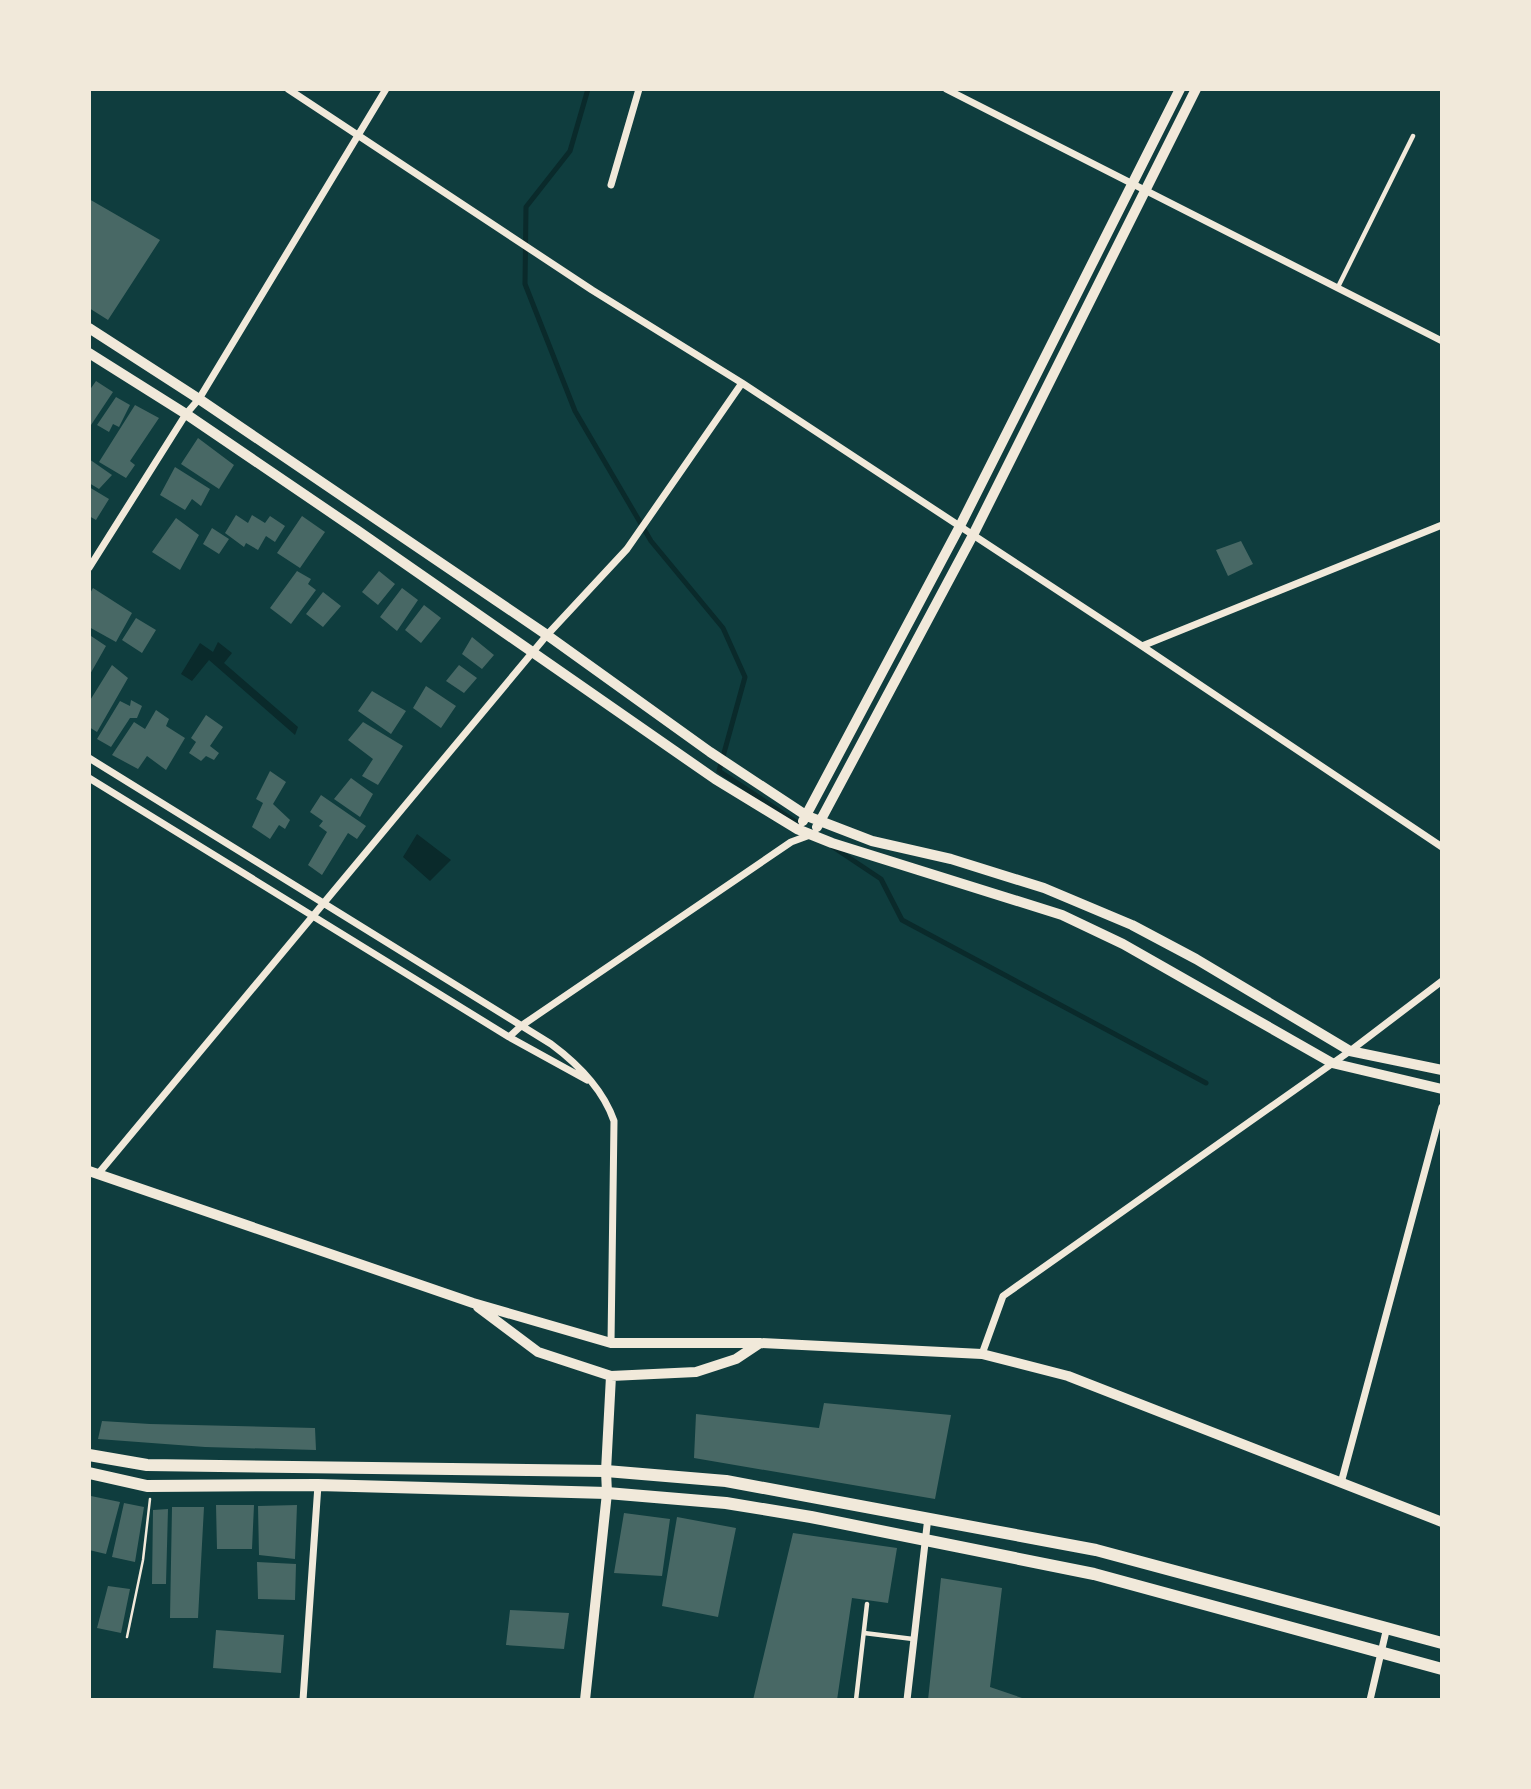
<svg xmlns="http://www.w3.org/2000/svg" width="1531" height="1789" viewBox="0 0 1531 1789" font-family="Jost,sans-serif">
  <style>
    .water { fill: #0a2a2b }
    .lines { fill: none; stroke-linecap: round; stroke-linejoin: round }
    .stream { stroke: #0a2a2b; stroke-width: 5 }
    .building { fill: #486865 }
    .path { stroke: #f1e9da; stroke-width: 2.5 }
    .service { stroke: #f1e9da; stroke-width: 4.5 }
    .minor { stroke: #f1e9da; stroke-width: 7 }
    .tertiary { stroke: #f1e9da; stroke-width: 10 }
    .secondary { stroke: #f1e9da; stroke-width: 12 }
  </style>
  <rect width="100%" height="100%" fill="#0f3d3e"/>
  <path class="water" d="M218,642L232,653L224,663L298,727L295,735L209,660L192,681L181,674L200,643L213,652Z
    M417,834L451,860L430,881L403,857Z"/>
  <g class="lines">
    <path class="stream" d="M588,89L570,151L526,207L525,284L575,411L651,541L723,628L745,677L719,771L799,824
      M833,847L881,879L902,920L1206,1083"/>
  </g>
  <path class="building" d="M89,199L160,240L108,320L89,308Z
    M96,381L113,392L89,428V391Z
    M116,397L130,405L119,427L113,424L109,432L97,425Z
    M135,405L159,418L130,461L135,465L126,478L99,462Z
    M198,438L234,465L219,489L181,464Z
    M89,459L112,475L99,489L89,483Z
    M175,467L210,489L201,506L192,499L185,510L160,495Z
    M89,487L109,499L96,520L89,516Z
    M236,515L248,523L252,515L265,523L270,516L285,526L275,542L266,536L258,550L246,543L244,547L225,533Z
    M302,516L325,532L300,568L277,553Z
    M176,518L199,535L180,570L152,552Z
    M212,528L229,539L219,554L203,544Z
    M1241,541L1253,564L1228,576L1216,550Z
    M297,571L311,579L308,584L316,590L291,624L270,608Z
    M379,571L395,584L378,605L362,592Z
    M93,588L132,613L116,642L89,627V595Z
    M402,588L418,600L397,631L380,617Z
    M323,592L341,606L323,627L306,614Z
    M424,605L441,618L421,643L405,630Z
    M136,618L156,630L142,653L122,640Z
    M91,636L106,646L89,676V638Z
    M472,637L494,655L482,669L462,654Z
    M112,665L128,678L97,732L89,727V702Z
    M459,665L477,678L464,693L446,681Z
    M426,686L456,706L441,728L413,708Z
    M372,691L406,711L391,734L358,711Z
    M131,700L142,706L137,718H130L111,747L97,739L120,701L130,706Z
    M156,710L169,719L166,726L185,738L166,770L147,756L138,769L112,755L134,722L145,729Z
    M206,715L223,727L210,746L219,753L214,760L206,756L201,761L189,753L196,742L191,738Z
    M363,722L403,746L378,785L362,776L373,759L348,740Z
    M270,771L286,782L273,804L290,820L285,829L279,825L270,839L252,827L263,803L256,799Z
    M351,778L373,794L360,817L334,799Z
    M321,795L366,826L357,839L348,833L322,875L308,865L327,832L319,826L323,821L310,812Z
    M824,1403L951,1415L935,1499L694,1458L696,1414L819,1428Z
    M102,1421L150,1424L315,1428L316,1450L205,1447L98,1439Z
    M91,1496L120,1502L106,1554L89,1550Z
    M124,1503L144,1507L135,1562L112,1557Z
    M216,1505H254L252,1549H217Z
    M297,1505L295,1559L259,1555L258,1506Z
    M172,1507H204L198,1618H170Z
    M168,1509L166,1584H152L153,1510Z
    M624,1513L670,1519L662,1576L614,1573Z
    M677,1517L736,1528L718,1617L662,1606Z
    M793,1533L897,1548L888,1603L852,1598L837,1700H753Z
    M257,1562L296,1564L295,1600L258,1599Z
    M941,1578L1002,1588L990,1687L1028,1700H928Z
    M108,1586L130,1589L121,1633L97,1628Z
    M510,1610L569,1613L564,1649L506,1645Z
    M216,1630L284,1635L281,1673L213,1668Z"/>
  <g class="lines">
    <path class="path" d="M127,1637L143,1560L150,1499"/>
    <path class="service" d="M1338,287L1413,136
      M864,1633L913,1639
      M856,1700L867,1604"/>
    <path class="minor" d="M288,89L592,290L742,383L1142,646L1442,847
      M946,89L1442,341
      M611,185L639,89
      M89,568L186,414L199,399L386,89
      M1142,646L1442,525
      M89,758L551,1044C578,1064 603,1089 614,1121L611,1343
      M89,778L509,1037L587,1080
      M509,1037L521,1026L791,842L810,835
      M98,1174L547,635L627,549L742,383
      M982,1354L1003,1296L1350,1051L1442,981
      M1341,1483L1442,1107
      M303,1700L318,1485
      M907,1700L928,1517
      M1370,1700L1387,1627"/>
    <path class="tertiary" d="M89,328L199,399L547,635L710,752L807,816L872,841L951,859L1044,888L1132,925L1196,959L1350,1051L1442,1070
      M89,353L186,414L358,531L715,779L797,829L832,843L1062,915L1123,944L1332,1063L1442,1089
      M803,821L960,526L1180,89
      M817,827L973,535L1196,89
      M89,1171L473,1303L611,1343H760L982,1354L1068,1376L1442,1522
      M478,1307L538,1352L611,1376L696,1372L736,1359L760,1343
      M585,1700L607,1493L606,1471L611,1376"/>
    <path class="secondary" d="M89,1455L147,1465L606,1471L726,1481L1096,1550L1442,1643
      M89,1473L147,1486L318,1485L607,1493L726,1503L811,1517L1094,1574L1442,1669"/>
  </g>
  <rect width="1531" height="1789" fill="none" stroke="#f1e9da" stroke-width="182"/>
</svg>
